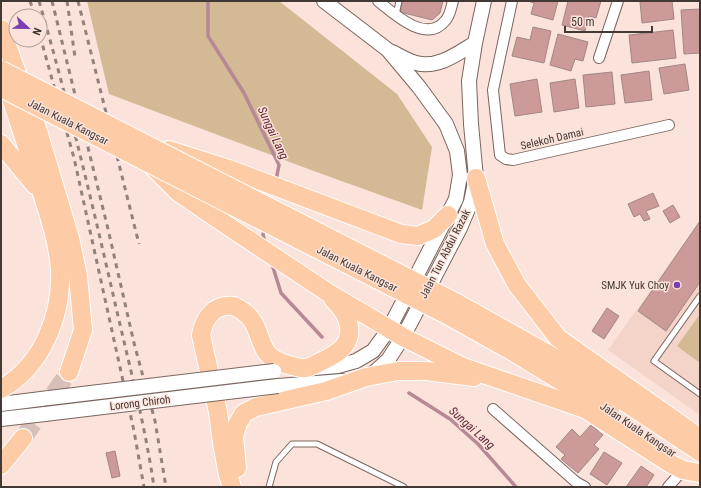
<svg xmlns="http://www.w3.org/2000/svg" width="701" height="488" viewBox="0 0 701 488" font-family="'Roboto Condensed',sans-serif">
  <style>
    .built { fill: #f4d3c8 }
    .green { fill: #d3b994 }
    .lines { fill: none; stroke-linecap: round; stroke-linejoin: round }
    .stream { stroke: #b78895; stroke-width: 3.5 }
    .building { fill: #cc9a99; stroke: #a08787 }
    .highway-tunnel { stroke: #d6c0b9; stroke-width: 18; stroke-dasharray: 18 9; stroke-linecap: butt }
    .lane-casing { stroke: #7b665f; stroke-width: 7 }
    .street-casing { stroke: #7b665f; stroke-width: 12 }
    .secondary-casing { stroke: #7b665f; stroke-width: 16 }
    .highway-casing { stroke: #fff; stroke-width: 20 }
    .lane { stroke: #fff; stroke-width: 5 }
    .street { stroke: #fff; stroke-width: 10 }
    .secondary { stroke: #fff; stroke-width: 14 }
    .highway { stroke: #fdcba6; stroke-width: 18 }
    .rail { stroke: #92827c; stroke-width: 3; stroke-dasharray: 5 5; stroke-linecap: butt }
    .secondary-bridge-casing { stroke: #7b665f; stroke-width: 16; stroke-linecap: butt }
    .highway-bridge-casing { stroke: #fff; stroke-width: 20; stroke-linecap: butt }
    .secondary-bridge { stroke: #fff; stroke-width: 14 }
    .highway-bridge { stroke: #fdcba6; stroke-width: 18 }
    .poi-dot { fill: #7a3db2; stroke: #fbe2da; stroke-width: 1.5 }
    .labels { text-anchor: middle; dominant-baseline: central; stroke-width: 3; stroke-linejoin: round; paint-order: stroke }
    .street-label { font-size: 11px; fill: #423935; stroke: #fbe2da }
    .poi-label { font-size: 11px; fill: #423935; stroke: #fbe2da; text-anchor: end }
    .water-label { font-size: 12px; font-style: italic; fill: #62263a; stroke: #fbe2da }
  </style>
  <rect width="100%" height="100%" fill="#fbe2da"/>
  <path class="built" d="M700,221V415L608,350Z"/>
  <path class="green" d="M87,1H279L397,94L432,147L422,210L311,170L109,94Z
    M700,314V363L677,346Z"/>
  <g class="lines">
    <path class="stream" d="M208,1V36L244,93L279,165L276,180
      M265,227L263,235L265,242
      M272,264L281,293L322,337
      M409,393L450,419L478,444L516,487"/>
  </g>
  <path class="building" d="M403,1H443L440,13L432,20L400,12Z
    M528,1H558L553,20L531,14L534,3Z
    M568,1H601L596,18L589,16L585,31L562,25Z
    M647,1H672L674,19L642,23L640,2Z
    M700,9V53L684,54L681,10Z
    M533,27L551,31L544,63L512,56L517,37L530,40Z
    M673,30L676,58L632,63L629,35Z
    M558,34L588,42L583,61L575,59L571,71L550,65Z
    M685,64L689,90L664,94L659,68Z
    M649,71L652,100L625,103L621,75Z
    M612,72L615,104L586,107L583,75Z
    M537,79L542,112L515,116L510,84Z
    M575,79L579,108L554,112L550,83Z
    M653,193L659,206L646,211L650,219L644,221L640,214L634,217L628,204Z
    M673,205L680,217L670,223L663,211Z
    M700,221V282L666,331L638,311Z
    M607,308L619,316L604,339L592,331Z
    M591,425L603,435L594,445L599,449L578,473L561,459L565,455L556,447L572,429L580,437Z
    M115,451L120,476L112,478L106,453Z
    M604,452L622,463L607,485L590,474Z
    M641,466L654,475L646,487H626Z"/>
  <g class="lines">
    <path class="highway-tunnel" d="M23,438L69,372"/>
    <g class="lane-casing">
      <path id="lane" d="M396,15L399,1
        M700,296L654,361L700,394
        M269,487L276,462L292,444H317L404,487"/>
    </g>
    <g class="street-casing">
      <path id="street" d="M378,1C394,14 426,44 445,21C450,16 451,8 453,1
        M512,1L493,90L500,155L506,159L513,160L669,125
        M599,58L618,1
        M493,409L576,482L585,487
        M668,487L683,470"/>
    </g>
    <g class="secondary-casing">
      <path id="secondary" d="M392,52C400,56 408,61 416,63C437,69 457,54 475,43
        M314,368L338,366L356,361L373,351L389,329L456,199L460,175L457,151L446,124L419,87L388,50L324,1
        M368,376L376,371L388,360L403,337L460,228L471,202L476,178L471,124L469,81L475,43L484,1
        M278,386L342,381
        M1,404L49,398
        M1,419L45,414"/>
    </g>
    <g class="highway-casing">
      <path id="highway" d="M1,29L38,131L70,238L78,276L83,330L69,372
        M1,144L35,185
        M169,150L229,169L401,234L418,236L434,229L448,215
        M153,167L178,192L228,226L327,292L403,337L463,367L585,409L671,464L683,470L699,473
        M476,178L495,244L517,285L558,338L700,438
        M457,303L575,369L700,452
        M447,315L515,353L610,411
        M1,389C42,366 62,316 60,270C58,239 46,207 37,178C27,146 16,114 6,82
        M1,465L23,438
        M237,468L234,436L238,423L244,413L256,407L326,391L366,377L398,371H426L474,377
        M232,487L228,475L222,443L218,412L201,335C204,319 213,304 233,306C237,307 241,310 244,312C262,325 257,349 274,359C280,363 300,369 306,368C311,367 316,364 320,362C338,354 354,344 348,322C346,312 339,306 333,299"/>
    </g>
    <use href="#lane" class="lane"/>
    <use href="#street" class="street"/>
    <use href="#secondary" class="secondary"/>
    <use href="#highway" class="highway"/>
    <path class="rail" d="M30,1L35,16
      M39,1C68,101 92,202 115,303C129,364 145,425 154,487
      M52,1L108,229L134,343L155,421L166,487
      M67,1L75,57
      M78,1L139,244
      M40,36L74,158L134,431L144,487"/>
    <g class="secondary-bridge-casing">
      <path id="secondary-bridge" d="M49,398L274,371
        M45,414L278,386"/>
    </g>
    <g class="highway-bridge-casing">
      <path id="highway-bridge" d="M1,70L457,303
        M1,88L447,315"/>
    </g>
    <use href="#secondary-bridge" class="secondary-bridge"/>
    <use href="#highway-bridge" class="highway-bridge"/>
  </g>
  <circle class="poi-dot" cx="677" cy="285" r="4"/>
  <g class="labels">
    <g class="street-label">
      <text transform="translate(68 122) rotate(27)">Jalan Kuala Kangsar</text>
      <text transform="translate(552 139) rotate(-13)">Selekoh Damai</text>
      <text transform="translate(445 254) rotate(-63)">Jalan Tun Abdul Razak</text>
      <text transform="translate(357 269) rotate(27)">Jalan Kuala Kangsar</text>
      <text transform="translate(140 403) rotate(-7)">Lorong Chiroh</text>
      <text transform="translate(638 430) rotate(34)">Jalan Kuala Kangsar</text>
    </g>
    <g class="poi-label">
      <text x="669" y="285">SMJK Yuk Choy</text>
    </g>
    <g class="water-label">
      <text transform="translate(273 133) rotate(65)">Sungai Lang</text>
      <text transform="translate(472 428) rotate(42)">Sungai Lang</text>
    </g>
  </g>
  <rect width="701" height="488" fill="none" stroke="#423935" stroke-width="4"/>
  <g transform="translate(28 28) rotate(112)"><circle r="19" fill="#fbe2da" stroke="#b19e98"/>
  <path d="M0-3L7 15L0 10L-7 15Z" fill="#7a3db2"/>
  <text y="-6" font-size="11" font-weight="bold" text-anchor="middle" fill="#423935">N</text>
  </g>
  <path d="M565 26v6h87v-6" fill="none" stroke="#423935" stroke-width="2"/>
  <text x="571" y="26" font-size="12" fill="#423935" stroke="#fbe2da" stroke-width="3" paint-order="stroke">50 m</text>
</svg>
